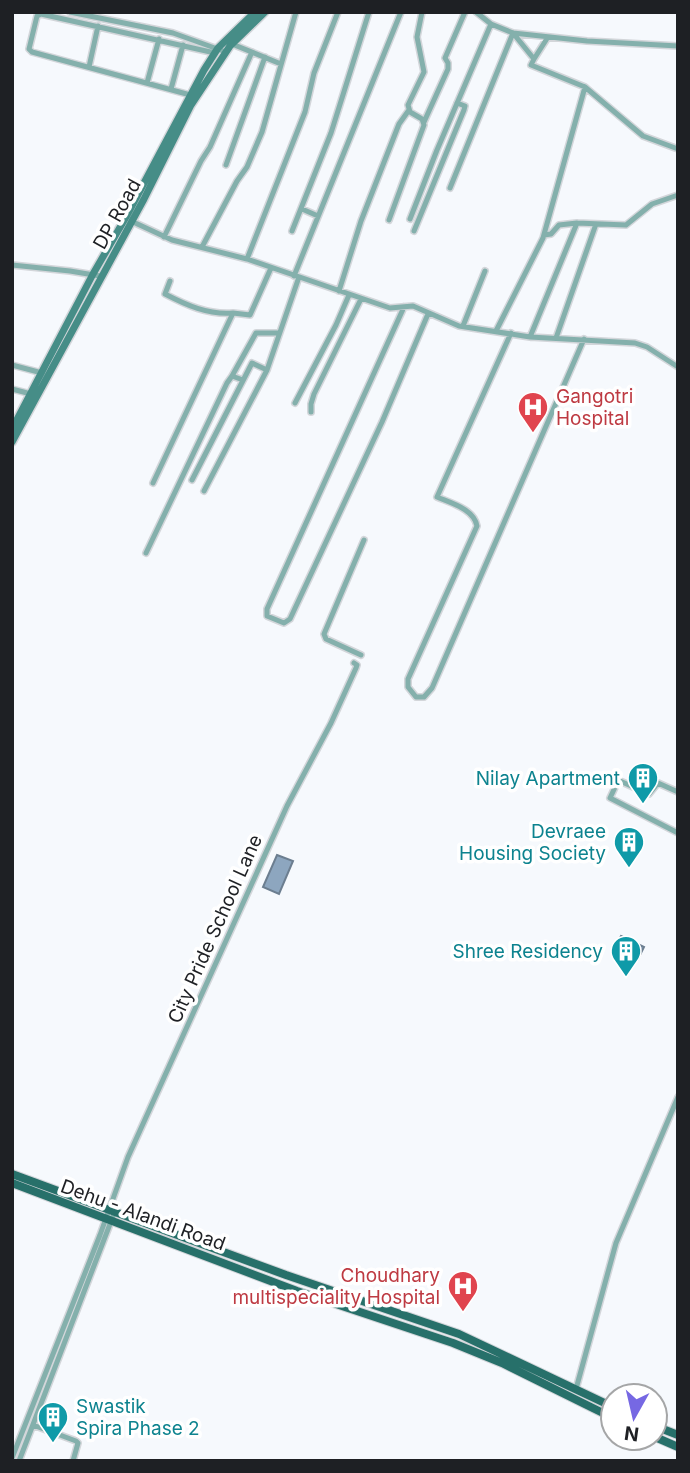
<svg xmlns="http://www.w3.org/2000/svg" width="690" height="1473" viewBox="0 0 690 1473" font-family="Inter,sans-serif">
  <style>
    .water { fill: #8da6bf; stroke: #6c7e90; stroke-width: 2 }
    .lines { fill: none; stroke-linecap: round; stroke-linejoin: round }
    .street-casing { stroke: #d3d6da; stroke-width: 8 }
    .secondary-casing { stroke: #d3d6da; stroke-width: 10 }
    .primary-casing { stroke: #d3d6da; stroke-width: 10 }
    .street { stroke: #84b0ac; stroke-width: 5 }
    .secondary { stroke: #468d87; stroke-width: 7 }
    .primary { stroke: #27706a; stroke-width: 8 }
    .labels { text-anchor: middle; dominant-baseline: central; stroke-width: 7; stroke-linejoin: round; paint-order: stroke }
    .street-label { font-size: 19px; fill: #1e2024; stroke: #fff }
    .health-label { font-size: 19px; fill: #be3a42; stroke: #fff; text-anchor: start }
    .culture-label { font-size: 19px; fill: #0d838f; stroke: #fff; text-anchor: end }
  </style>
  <rect width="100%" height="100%" fill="#f6f9fd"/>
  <path class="water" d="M277,855L293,861L279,894L263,887Z
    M621,936L644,947L638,959L616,946Z"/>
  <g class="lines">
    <g class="street-casing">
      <path id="street" d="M70,12L173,33L226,52
        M476,12L491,24L513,33L587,41L678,46
        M232,44L281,64
        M534,59L548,37
        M89,67L98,26
        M147,83L159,39
        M585,87L643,136L678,149
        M171,89L183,45
        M194,96L32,52L29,49L37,16L41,14L215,53
        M424,122L448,69V63L445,58L465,12
        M226,165L265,57
        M450,188L513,33
        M302,209L318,216
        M410,219L437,150L491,24
        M389,220L424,125L422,119L410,112L408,105L424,72L417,37L422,12
        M131,221L172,240L247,259L390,308L413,306L459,326L530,337L635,343L647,347L678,367
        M292,231L331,133L369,12
        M414,231L464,110L465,106L457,103
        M544,235L551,234L559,225L577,223
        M164,237L201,161L210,147L252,52
        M202,247L237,181L247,167L262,132L296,12
        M247,259L305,112L314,73L338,12
        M12,265L70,271L100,276
        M294,276L401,12
        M170,281L165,294C186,305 208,315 233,313
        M339,291L361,221L399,124L409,110
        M404,307L267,609V616L284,623L290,619L382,422L428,314
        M463,326L485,271
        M496,331L543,238L585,87L531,65L534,59L513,33
        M511,333L437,497C451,503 474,509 477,526L408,679V687L416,697H424L432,688L584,339
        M530,337L577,223L626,225L652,204L678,195
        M556,338L596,224
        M12,365L42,373
        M267,370L299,277
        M232,376L256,333H279
        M12,389L31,394
        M295,403L336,325L349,295
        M311,412V404L314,394L361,299
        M192,480L252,363L267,370L204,491
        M153,483L233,313L250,315L271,268
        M146,553L227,383L232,376L243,380
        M361,655L326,639L324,634L364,540
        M678,792L658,783L649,794L620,781L617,783L610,798L678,833
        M576,1389L616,1243L678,1097
        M33,1425L76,1441L78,1443L73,1461
        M12,1458L100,1235L128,1157L287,806L331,723L356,668L357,665L354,663
        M19,1461L115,1211"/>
    </g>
    <g class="secondary-casing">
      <path id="secondary" d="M12,429L93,274L126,217L204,70L218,48L255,12
        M12,442L144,199L191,105L230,46L265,12"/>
    </g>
    <g class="primary-casing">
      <path id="primary" d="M12,1174L286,1275L459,1334L613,1407
        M12,1183L297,1291L453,1343L502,1363L613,1418
        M655,1426L678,1435
        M655,1437L678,1447"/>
    </g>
    <use href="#street" class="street"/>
    <use href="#secondary" class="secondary"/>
    <use href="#primary" class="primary"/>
  </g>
  <defs>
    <g id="hospital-pin" transform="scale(1.575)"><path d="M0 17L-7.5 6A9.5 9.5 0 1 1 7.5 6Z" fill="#e0444e" stroke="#fff"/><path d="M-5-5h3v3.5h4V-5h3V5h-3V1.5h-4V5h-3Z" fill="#fff"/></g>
    <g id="building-pin" transform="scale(1.575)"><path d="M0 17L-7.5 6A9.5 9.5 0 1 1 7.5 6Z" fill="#0f9aa8" stroke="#fff"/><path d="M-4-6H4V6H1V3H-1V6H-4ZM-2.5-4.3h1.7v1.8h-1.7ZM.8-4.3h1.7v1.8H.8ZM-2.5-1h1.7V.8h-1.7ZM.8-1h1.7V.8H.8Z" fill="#fff"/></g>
  </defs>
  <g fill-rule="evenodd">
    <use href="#hospital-pin" x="533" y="407"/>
    <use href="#building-pin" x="643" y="778"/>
    <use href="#building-pin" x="629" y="842"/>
    <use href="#building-pin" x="626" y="951"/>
    <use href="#hospital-pin" x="463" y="1286"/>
    <use href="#building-pin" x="53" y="1417"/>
  </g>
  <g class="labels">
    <g class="street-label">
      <text transform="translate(117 214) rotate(-61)">DP Road</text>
      <text transform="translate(215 929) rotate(-66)">City Pride School Lane</text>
      <text transform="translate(143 1215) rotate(20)">Dehu - Alandi Road</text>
    </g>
    <g class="health-label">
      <text x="556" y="396">Gangotri<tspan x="556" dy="22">Hospital</tspan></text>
      <text x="440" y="1275" text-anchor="end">Choudhary<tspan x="440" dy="22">multispeciality Hospital</tspan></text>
    </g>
    <g class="culture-label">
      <text x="620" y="778">Nilay Apartment</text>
      <text x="606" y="831">Devraee<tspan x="606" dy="22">Housing Society</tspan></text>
      <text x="603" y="951">Shree Residency</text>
      <text x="76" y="1406" text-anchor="start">Swastik<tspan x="76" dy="22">Spira Phase 2</tspan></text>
    </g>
  </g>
  <rect width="690" height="1473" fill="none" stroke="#1e2024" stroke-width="28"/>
  <g transform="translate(634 1417) rotate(188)"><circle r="33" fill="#ffffff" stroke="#a5a6a7" stroke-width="2"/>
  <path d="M0-5L12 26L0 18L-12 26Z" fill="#7668e3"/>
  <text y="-10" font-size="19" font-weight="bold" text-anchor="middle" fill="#1e2024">N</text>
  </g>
</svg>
